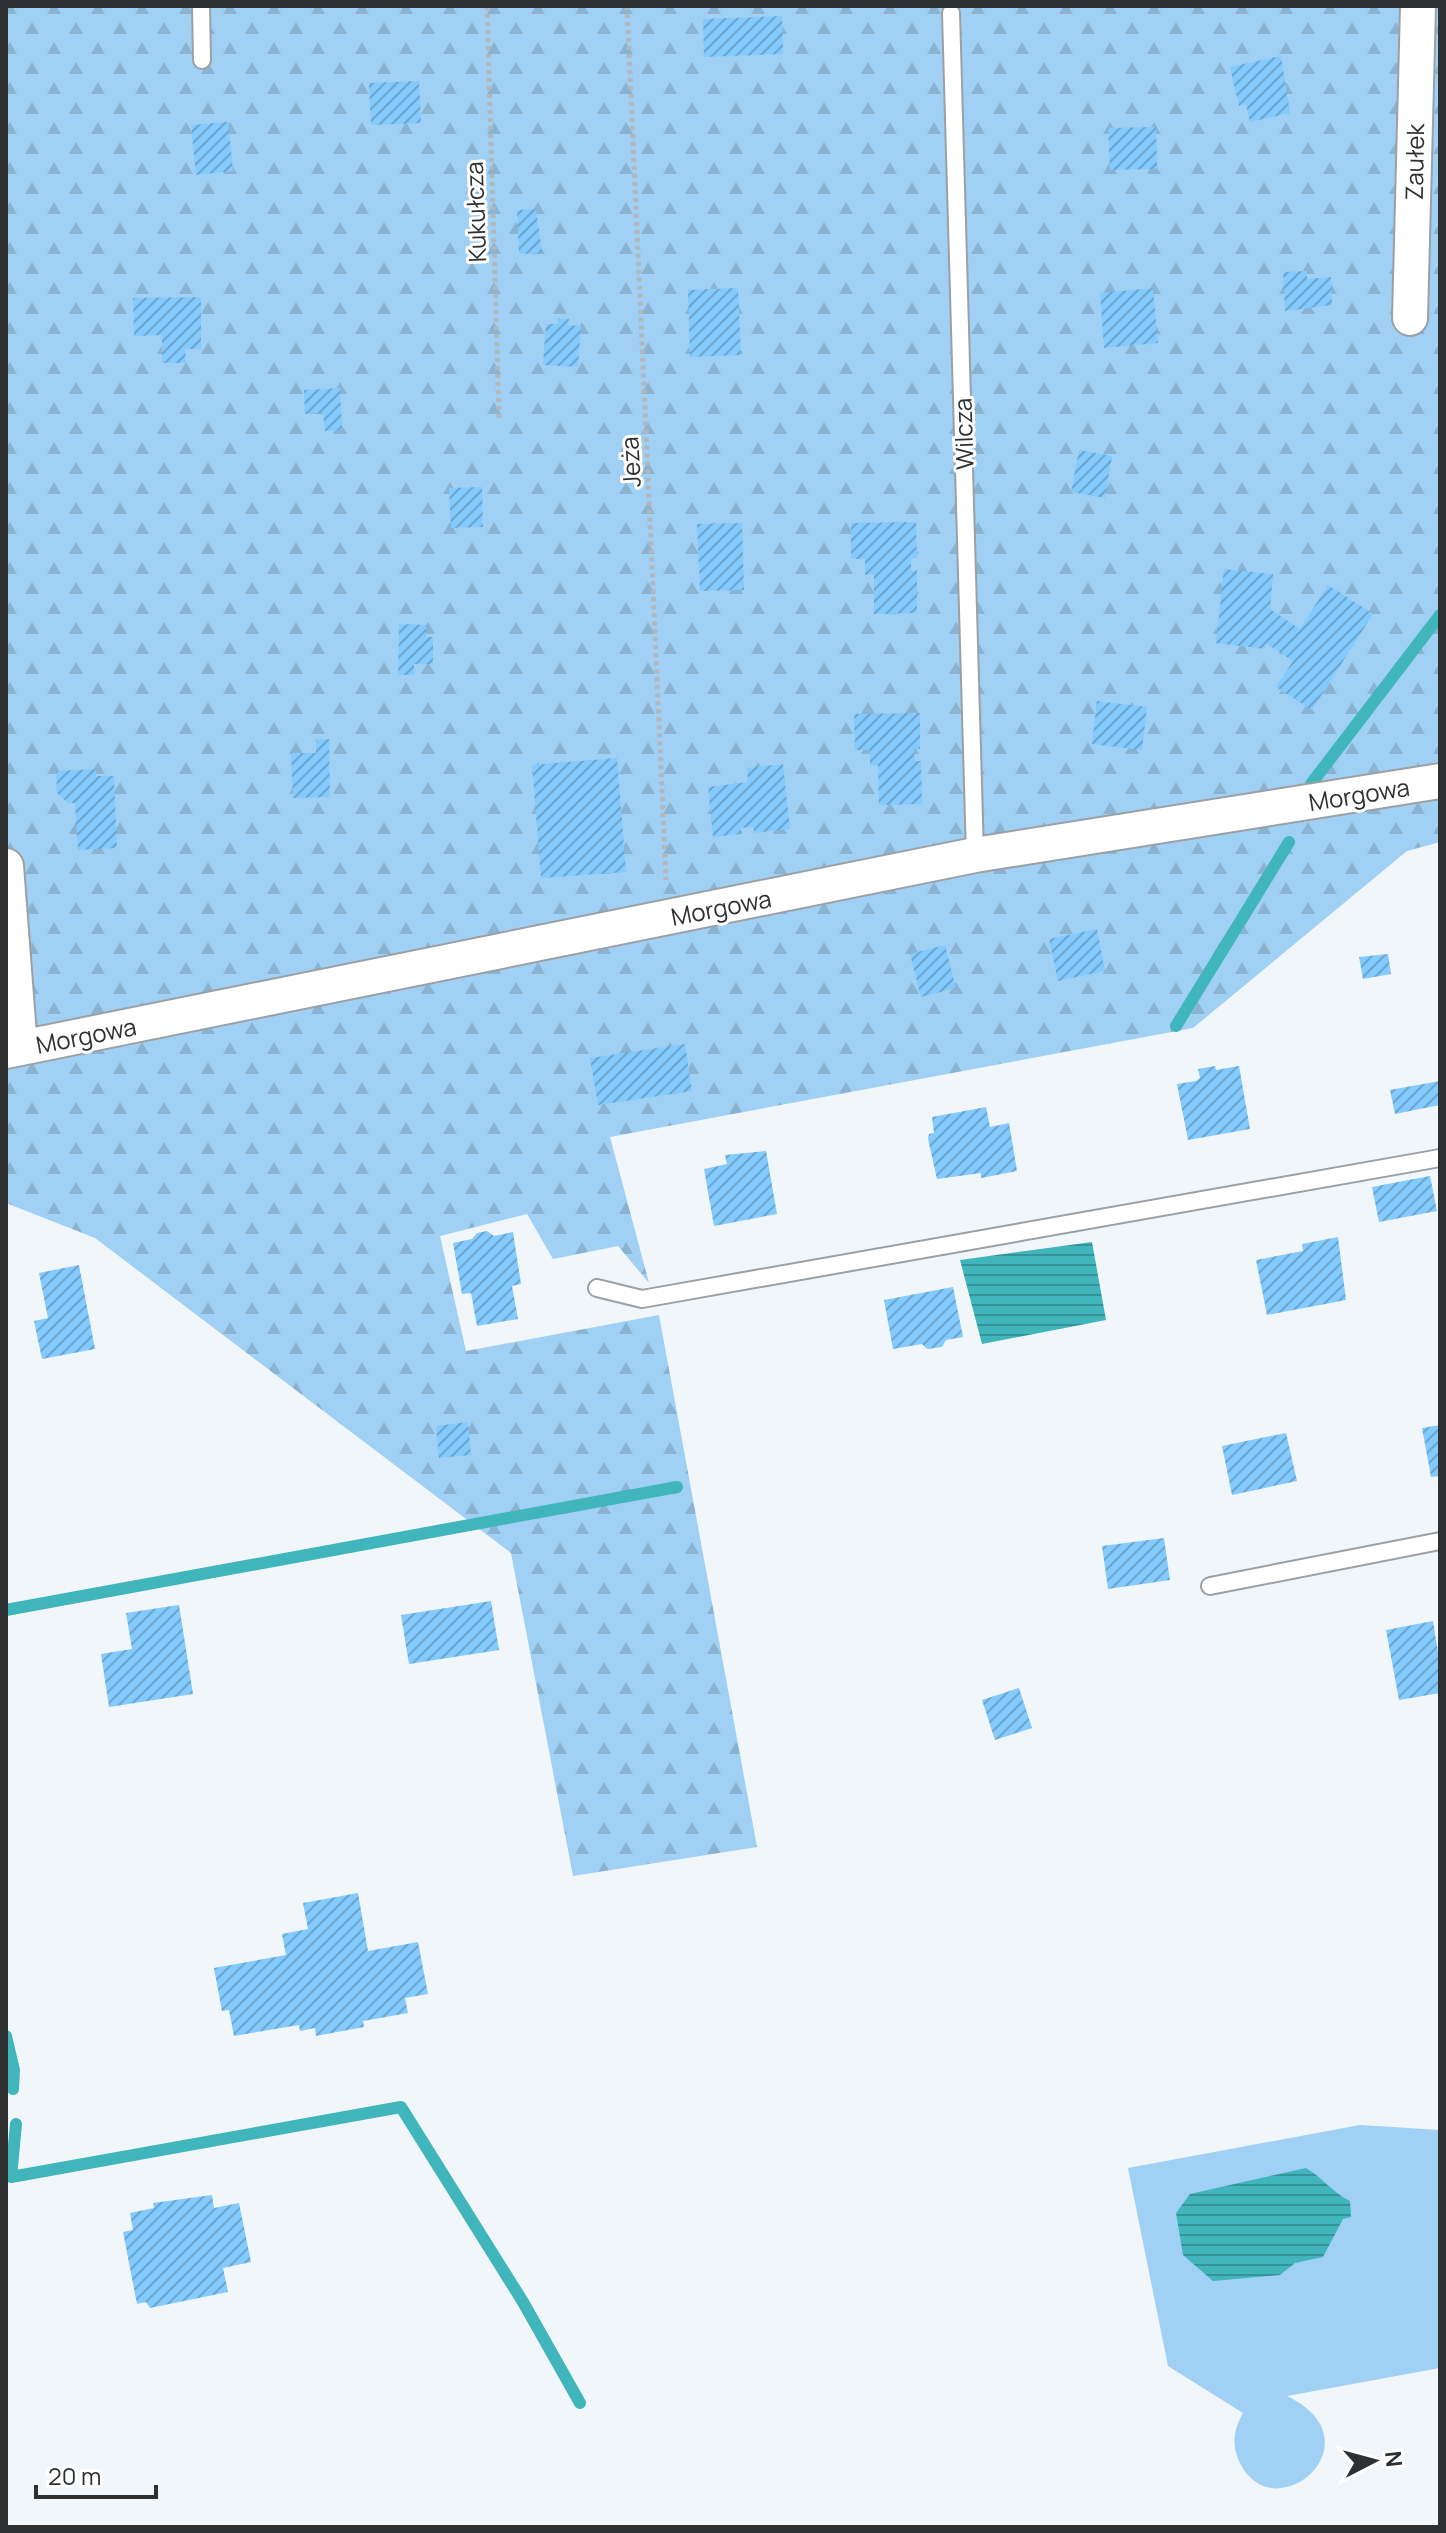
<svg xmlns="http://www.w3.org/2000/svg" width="1446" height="2533" viewBox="0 0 1446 2533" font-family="Manrope,sans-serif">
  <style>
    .grass { fill: #a0d0f4 }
    .forest { fill: url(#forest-firs) }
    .water { fill: url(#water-rules) }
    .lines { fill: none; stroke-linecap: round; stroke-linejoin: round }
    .stream { stroke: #40b5bc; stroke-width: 12 }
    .building { fill: url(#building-hatch) }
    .lane-casing { stroke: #9ba0a4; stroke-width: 20 }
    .street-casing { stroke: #9ba0a4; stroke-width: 38 }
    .path { stroke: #b3b7ba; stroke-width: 5; stroke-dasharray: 4 4; stroke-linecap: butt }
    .lane { stroke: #fff; stroke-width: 16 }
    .street { stroke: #fff; stroke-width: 34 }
    .labels { text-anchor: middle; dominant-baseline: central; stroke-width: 6; stroke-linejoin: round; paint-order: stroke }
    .street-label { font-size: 24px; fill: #2e3031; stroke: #fff }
  </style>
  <defs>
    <pattern id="forest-firs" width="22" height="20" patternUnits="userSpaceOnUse" patternTransform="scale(2)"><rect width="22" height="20" fill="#a0d0f4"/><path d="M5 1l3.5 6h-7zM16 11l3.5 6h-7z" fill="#8ab3d2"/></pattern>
    <pattern id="water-rules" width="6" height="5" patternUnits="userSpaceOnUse" patternTransform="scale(2)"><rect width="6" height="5" fill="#40b5bc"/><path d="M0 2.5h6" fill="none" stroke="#369499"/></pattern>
    <pattern id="building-hatch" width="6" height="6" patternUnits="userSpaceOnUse" patternTransform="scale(2)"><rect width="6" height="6" fill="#83cbfe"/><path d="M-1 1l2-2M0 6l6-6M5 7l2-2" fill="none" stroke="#6ca5ce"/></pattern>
  </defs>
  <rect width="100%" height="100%" fill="#f0f6fa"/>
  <path class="grass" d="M1360,2125L1440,2130V2368L1287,2396C1380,2441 1277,2531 1241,2465C1231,2447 1233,2431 1243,2413L1168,2366L1128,2168Z"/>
  <path class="forest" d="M6,6H1440V842L1407,851L1193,1028L610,1137L649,1283L618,1246L553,1259L527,1214L440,1236L466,1351L659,1315L757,1847L573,1876L511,1553L95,1238L6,1203Z"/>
  <path class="water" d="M1092,1242L1106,1320L982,1344L960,1260Z
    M1306,2168C1323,2178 1332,2192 1350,2201L1351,2217L1343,2219L1323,2257L1295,2263L1280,2275L1213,2281L1183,2255L1176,2213L1190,2194Z"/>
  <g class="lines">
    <path class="stream" d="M1311,784L1440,615
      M1176,1026L1289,842
      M6,1610L677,1487
      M6,2036L14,2070L13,2089
      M16,2124L11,2177L401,2107L523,2302L580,2403"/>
  </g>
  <path class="building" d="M782,16L783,54L704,57L703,19Z
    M1281,56L1290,113L1250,122L1246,104L1239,106L1230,67Z
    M419,81L421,123L371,125L369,83Z
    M228,122L233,171L196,175L191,125Z
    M1156,127L1157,169L1110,170L1108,128Z
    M536,209L542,253L519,254L517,210Z
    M1307,271V279L1331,277L1332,305L1285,311L1283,272Z
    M738,288L741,355L690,357L688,290Z
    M1153,288L1158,343L1104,348L1100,293Z
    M201,297V349H185L186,363H162V335L134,336L133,298Z
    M558,318L569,319L568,325L581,326L578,367L543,365L546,324H558Z
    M340,388L342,430L325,431L323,413L305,414L304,390Z
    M1079,450L1112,456L1105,498L1071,492Z
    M482,487L483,527L451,528L449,488Z
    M916,522L917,558H911V571L917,570V613L874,614V574L865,575V559H851V523Z
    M742,523L744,590L700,591L697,524Z
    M1224,569L1273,574L1270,609L1300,629L1328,585L1373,614L1312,710L1276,687L1293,661L1266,643L1265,649L1216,643Z
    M399,624L426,625V637H433V664H414V675H398Z
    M1097,701L1147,707L1142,750L1092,744Z
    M920,713V749H914L915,761H921L922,804L879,805L878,765L870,766V750H855L854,714Z
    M329,739L330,797L293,798L291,753H316V740Z
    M617,758L626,872L541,878L532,765Z
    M783,764L790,829L754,833L753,827L741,828V834L713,837L708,787L748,782L747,768Z
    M96,769V776H114L117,848L78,850L75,803H68L57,793L56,771Z
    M1097,929L1105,971L1058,981L1049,939Z
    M945,945L956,988L921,997L910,954Z
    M1388,954L1391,974L1363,979L1359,957Z
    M685,1044L692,1091L598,1105L590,1058Z
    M1215,1066L1216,1070L1239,1066L1250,1129L1188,1140L1177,1084L1196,1081L1200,1078L1198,1069Z
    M1440,1081V1105L1395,1114L1390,1090Z
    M986,1107L990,1127L1009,1123L1017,1171L981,1178V1173L937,1179L928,1139L929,1134L934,1133L932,1117Z
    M766,1151L777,1214L714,1226L704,1169L727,1164L725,1155Z
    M1430,1176L1437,1211L1379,1222L1372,1187Z
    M487,1231L494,1236L513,1232L521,1284L512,1286L518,1319L477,1326L471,1293L462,1294L453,1243L472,1239L477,1233Z
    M1338,1237L1346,1300L1267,1315L1256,1260L1303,1251L1302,1244Z
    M79,1265L95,1349L42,1359L34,1321L48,1318L39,1273Z
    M953,1287L963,1337L946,1340L942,1347L927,1349L922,1344L893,1349L884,1300Z
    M468,1422L471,1455L439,1458L436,1426Z
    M1440,1425V1476L1431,1477L1422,1428Z
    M1286,1433L1297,1481L1232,1495L1222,1446Z
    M1164,1538L1170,1580L1108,1589L1102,1546Z
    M491,1601L499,1650L409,1664L401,1615Z
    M179,1605L193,1694L109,1707L101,1654L132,1649L126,1613Z
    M1433,1621L1440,1665V1693L1399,1700L1386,1630Z
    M1019,1688L1032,1728L995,1740L982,1700Z
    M358,1893L368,1951L418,1942L428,1994L405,1998L408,2013L363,2021L364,2027L316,2036L315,2028L300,2031L299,2025L234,2036L229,2010L222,2011L214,1968L286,1955L282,1934L308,1929L303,1903Z
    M212,2195L214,2208L239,2203L251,2262L223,2268L228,2292L150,2308L146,2302L137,2304L123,2232L133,2230L130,2213L154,2208L153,2203Z"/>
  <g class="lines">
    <g class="lane-casing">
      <path id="lane" d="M201,6L202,60
        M951,13L975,855
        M597,1288L642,1299L1440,1158
        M1210,1586L1440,1541"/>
    </g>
    <g class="street-casing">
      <path id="street" d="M1410,318L1418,6
        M6,866L20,1048
        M6,1051L975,855L1440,781"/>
    </g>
    <path class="path" d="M487,6L499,418
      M627,6L666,880"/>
    <use href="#lane" class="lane"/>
    <use href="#street" class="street"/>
  </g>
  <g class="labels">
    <g class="street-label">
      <text transform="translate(1414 162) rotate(-89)">Zaułek</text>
      <text transform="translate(475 212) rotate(-92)">Kukułcza</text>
      <text transform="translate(963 434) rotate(-92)">Wilcza</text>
      <text transform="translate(630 462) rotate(-93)">Jeża</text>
      <text transform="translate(1359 794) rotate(-9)">Morgowa</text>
      <text transform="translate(721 907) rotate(-11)">Morgowa</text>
      <text transform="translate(86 1035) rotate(-11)">Morgowa</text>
    </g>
  </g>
  <rect width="1446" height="2533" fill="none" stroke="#2e3031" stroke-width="16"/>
  <g transform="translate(1374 2461) rotate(84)" stroke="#ffffff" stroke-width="6" paint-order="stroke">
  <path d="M0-6L14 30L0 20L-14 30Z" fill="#2e3031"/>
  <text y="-12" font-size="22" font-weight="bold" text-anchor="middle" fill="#2e3031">N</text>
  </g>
  <path d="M36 2485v12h120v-12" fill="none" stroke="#2e3031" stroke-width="4"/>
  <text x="48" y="2485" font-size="24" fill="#2e3031" stroke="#ffffff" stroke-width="6" paint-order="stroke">20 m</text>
</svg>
